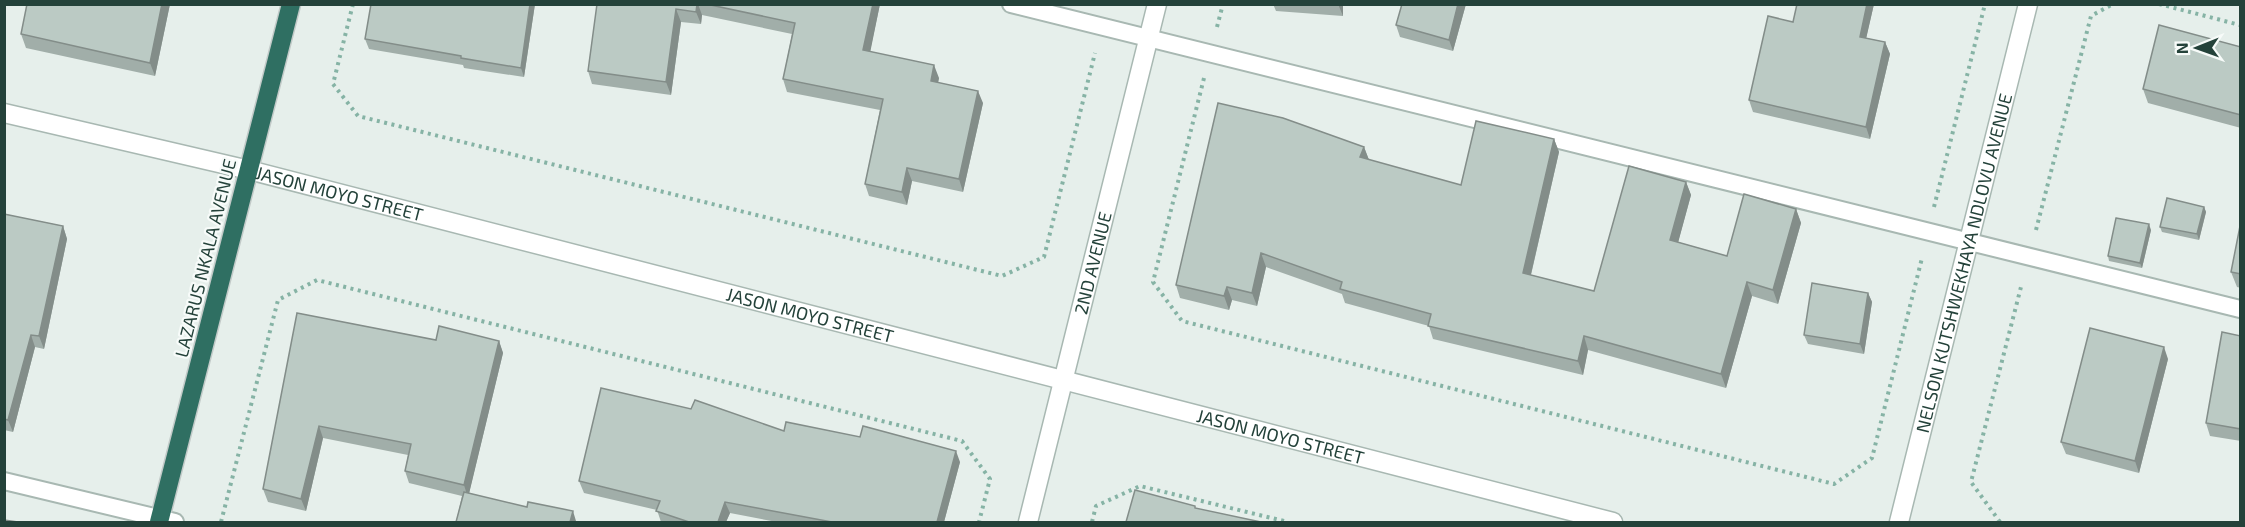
<svg xmlns="http://www.w3.org/2000/svg" width="2245" height="527" viewBox="0 0 2245 527" font-family="'Exo 2',sans-serif">
  <style>
    .lines { fill: none; stroke-linecap: round; stroke-linejoin: round }
    .lane-casing { stroke: #a8b8b2; stroke-width: 20 }
    .street-casing { stroke: #a8b8b2; stroke-width: 21 }
    .highway-casing { stroke: #c2cac8; stroke-width: 21 }
    .path { stroke: #86b3a5; stroke-width: 4; stroke-dasharray: 3 4.5; stroke-linecap: butt }
    .lane { stroke: #fff; stroke-width: 16 }
    .street { stroke: #fff; stroke-width: 18 }
    .highway { stroke: #2f6f62; stroke-width: 18 }
    .wall { fill: #a1aea9 }
    .shaded-wall { fill: #838d89 }
    .building { fill: #bbcac4; stroke: #838d89; stroke-width: 1.5 }
    .labels { text-anchor: middle; dominant-baseline: central; stroke-width: 4.5; stroke-linejoin: round; paint-order: stroke }
    .street-label { font-size: 18px; fill: #24423a; stroke: #f7fbf9 }
  </style>
  <rect width="100%" height="100%" fill="#e6efeb"/>
  <g class="lines">
    <g class="lane-casing">
      <path id="lane" d="M1011,4L2240,309
        M4,481L175,522"/>
    </g>
    <g class="street-casing">
      <g id="street">
        <path id="s1" d="M4,113L249,170L1613,522"/>
        <path id="s2" d="M1028,522L1157,4"/>
        <path id="s3" d="M1899,522L2028,4"/>
      </g>
    </g>
    <g class="highway-casing">
      <path id="highway" d="M159,522L291,4"/>
    </g>
    <path class="path" d="M353,4L333,84L358,116L1002,276L1044,257L1095,53
      M2159,4L2240,25
      M1217,27L1223,4
      M1204,78L1153,282L1182,321L1834,484L1872,458L1922,258
      M1934,207L1985,4
      M2036,230L2091,16L2113,4
      M221,522L278,300L317,280L962,441L990,479L979,522
      M1092,522L1096,506L1140,486L1288,522
      M2000,522L1971,482L2022,283"/>
    <use href="#lane" class="lane"/>
    <use href="#street" class="street"/>
    <use href="#highway" class="highway"/>
  </g>
  <path class="wall" d="M170,4L155,76L26,48L21,34Z
    M371,4H535L524,77L464,68L463,65L369,49L365,39Z
    M597,4H880L870,51L939,78L938,82L983,103L963,192L912,181L907,205L869,196L865,184L880,110L787,92L783,79L792,34L702,15L701,24L681,22L671,95L592,84L588,71Z
    M1273,4H1343V16L1276,11Z
    M1402,4H1466L1453,51L1400,37L1396,25Z
    M1797,4H1874L1866,38L1885,42L1890,54L1870,139L1753,112L1749,100L1793,22Z
    M2241,47V128L2148,103L2143,89Z
    M1554,139L1559,152L1531,275L1594,291L1686,182L1691,195L1678,242L1727,256L1796,209L1801,223L1778,304L1752,296L1726,388L1588,350L1583,375L1433,339L1429,326L1345,303L1342,294L1266,267L1257,306L1232,300L1229,310L1180,298L1176,285L1364,147L1369,160L1461,185Z
    M2204,207L2206,212L2199,240L2162,232L2160,227Z
    M4,214L63,226L67,239L44,349L35,347L13,432L4,430Z
    M2241,221V288L2237,287L2231,272Z
    M2151,230L2142,268L2109,261L2108,256Z
    M1868,293L1872,302L1864,354L1808,344L1804,335Z
    M297,313L436,340L499,341L503,353L469,493L576,521V522H456L462,496L409,483L405,471L408,455L323,438L306,511L268,502L263,489Z
    M2241,336V441L2210,436L2206,423Z
    M2168,359L2139,473L2066,454L2061,442Z
    M784,431L960,462L944,522H777L730,513L726,522H661L657,510L584,493L579,481Z"/>
  <path class="shaded-wall" d="M162,4H170L155,76L150,63Z
    M530,4H535L524,77L521,68Z
    M697,4H698L702,15L701,24L696,12Z
    M873,4H880L868,63L863,50Z
    M1338,4H1343V16Z
    M1458,4H1466L1453,51L1449,40Z
    M1867,4H1874L1864,48L1860,37Z
    M676,9L681,22L671,95L666,82Z
    M1885,42L1890,54L1870,139L1866,127Z
    M934,65L939,78L936,93L931,81Z
    M978,91L983,103L963,192L959,179Z
    M1554,139L1559,152L1528,287L1523,273Z
    M1364,147L1369,160L1360,157Z
    M907,168L912,181L907,205L902,192Z
    M1686,182L1691,195L1675,254L1670,240Z
    M2204,207L2206,212L2199,240L2197,234Z
    M1796,209L1801,223L1778,304L1773,290Z
    M2149,224L2151,230L2142,268L2140,263Z
    M63,226L67,239L44,349L39,336Z
    M1261,253L1266,267L1257,306L1252,293Z
    M1747,282L1752,296L1726,388L1721,374Z
    M1227,287L1232,300L1229,310L1224,296Z
    M1868,293L1872,302L1864,354L1860,344Z
    M31,335L35,347L13,432L8,420Z
    M1584,336L1588,350L1583,375L1578,361Z
    M499,341L503,353L468,498L464,485Z
    M2164,347L2168,359L2139,473L2135,461Z
    M319,426L323,438L306,511L301,499Z
    M956,451L960,462L944,522H937Z
    M725,502L730,513L726,522H718Z
    M573,511L576,521V522H570Z"/>
  <path class="building" d="M27,4H162L150,63L21,34Z
    M371,4H530L521,68L461,58V56L365,39Z
    M597,4H697L696,12L676,9L666,82L588,71Z
    M706,4H873L863,50L934,65L931,81L978,91L959,179L907,168L902,192L865,184L883,99L783,79L795,23Z
    M1402,4H1458L1449,40L1396,25Z
    M1797,4H1867L1860,37L1885,42L1866,127L1749,100L1768,16L1793,22Z
    M2159,25L2241,47V115L2143,89Z
    M1218,103L1283,118L1364,147L1360,157L1461,185L1476,121L1554,139L1523,273L1594,291L1629,166L1686,182L1670,240L1727,256L1744,194L1796,209L1773,290L1747,282L1721,374L1584,336L1578,361L1428,326L1431,314L1340,289L1342,282L1261,253L1252,293L1227,287L1224,296L1176,285Z
    M2167,198L2204,207L2197,234L2160,227Z
    M4,214L63,226L39,336L31,335L8,420L4,419Z
    M2116,218L2149,224L2140,263L2108,256Z
    M2241,221V274L2231,272Z
    M1812,283L1868,293L1860,344L1804,335Z
    M297,313L436,340L439,326L499,341L464,485L405,471L411,444L319,426L301,499L263,489Z
    M2090,328L2164,347L2135,461L2061,442Z
    M2222,332L2241,336V429L2206,423Z
    M601,388L691,409L695,400L784,431L786,422L860,437L863,426L956,451L937,522H832L725,502L718,522H689L656,511L660,501L579,481Z
    M1135,490L1195,506V508L1261,522H1126Z
    M464,492L527,507L528,502L573,511L570,522H456Z
    M4,520L18,522H4Z"/>
  <g class="labels">
    <g class="street-label">
      <text stroke="none"><textPath href="#s1" startOffset="345">JASON MOYO STREET</textPath></text>
      <text transform="translate(205 258) rotate(-76)">LAZARUS NKALA AVENUE</text>
      <text stroke="none"><textPath href="#s3" startOffset="267">NELSON KUTSHWEKHAYA NDLOVU AVENUE</textPath></text>
      <text stroke="none"><textPath href="#s2" startOffset="267">2ND AVENUE</textPath></text>
      <text stroke="none"><textPath href="#s1" startOffset="831">JASON MOYO STREET</textPath></text>
      <text stroke="none"><textPath href="#s1" startOffset="1317">JASON MOYO STREET</textPath></text>
    </g>
  </g>
  <rect width="2245" height="527" fill="none" stroke="#24423a" stroke-width="12"/>
  <g transform="translate(2197 48) rotate(269)" stroke="#f7fbf9" stroke-width="4.5" paint-order="stroke">
  <path d="M0-4.5L10 22L0 15L-10 22Z" fill="#24423a"/>
  <text y="-9" font-size="16" font-weight="bold" text-anchor="middle" fill="#24423a">N</text>
  </g>
</svg>
